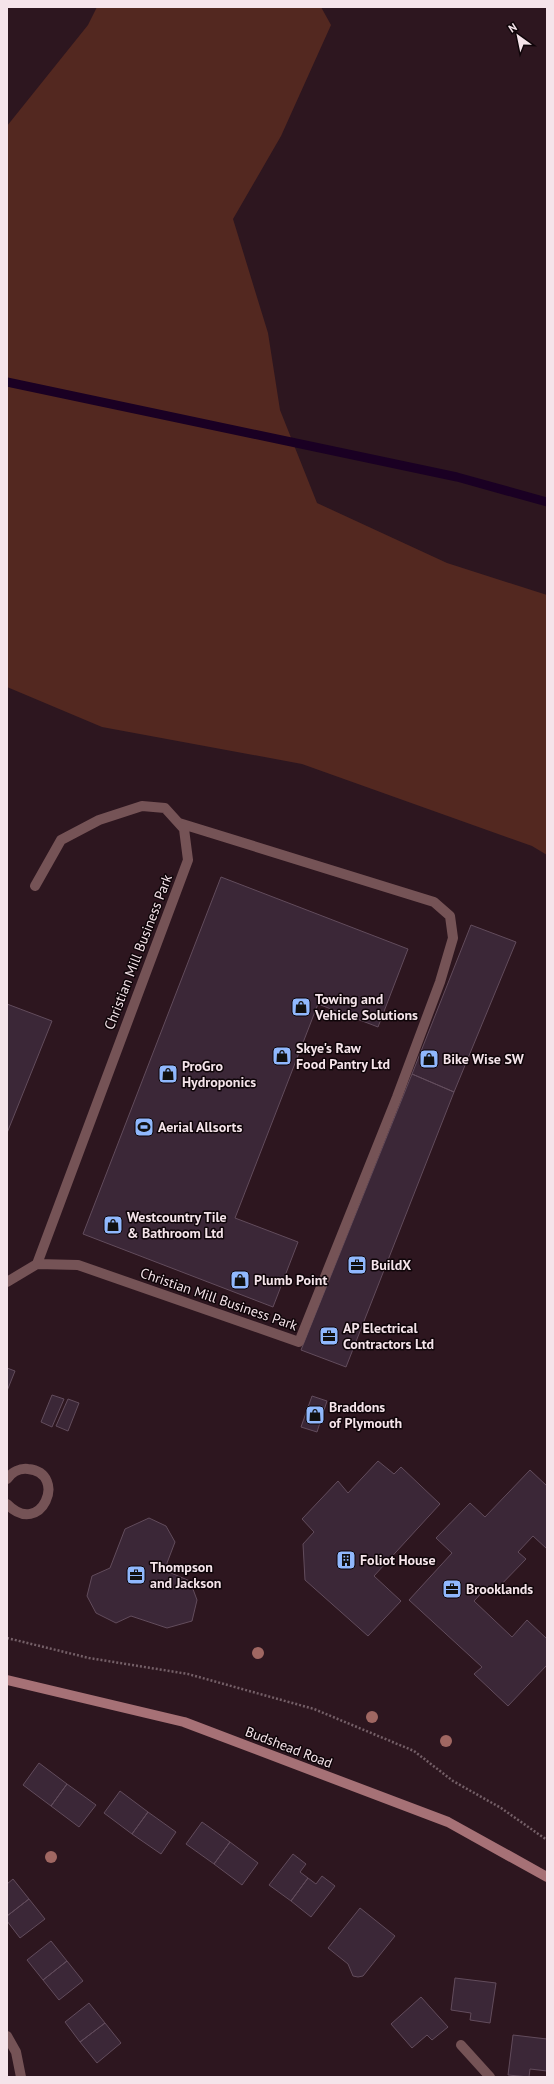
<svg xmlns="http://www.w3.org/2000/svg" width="554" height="2084" viewBox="0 0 554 2084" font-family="'PT Sans',sans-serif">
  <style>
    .green { fill: #532820 }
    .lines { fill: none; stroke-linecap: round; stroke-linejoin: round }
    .stream { stroke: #1a0023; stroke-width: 9 }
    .building { fill: #3b2737; stroke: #624c5c }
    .path { stroke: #745f67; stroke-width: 2.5; stroke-dasharray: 2 2; stroke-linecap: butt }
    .lane { stroke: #755356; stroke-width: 10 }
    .street { stroke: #755356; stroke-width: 10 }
    .secondary { stroke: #a67176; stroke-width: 10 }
    .tree { fill: #a06762 }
    .labels { text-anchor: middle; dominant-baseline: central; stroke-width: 3; stroke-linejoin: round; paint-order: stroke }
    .street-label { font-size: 14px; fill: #f5e4ea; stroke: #0f0509 }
    .poi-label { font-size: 14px; font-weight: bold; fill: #f5e4ea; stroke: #0f0509; text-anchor: start }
  </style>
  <rect width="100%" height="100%" fill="#2d161f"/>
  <path class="green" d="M97,7H321L331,25L281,136L233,219L268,333L280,410L317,503L447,563L547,595V855L532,846L302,764L102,727L7,687V126L88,25Z"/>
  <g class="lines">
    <path class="stream" d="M7,382L457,477L547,502"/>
  </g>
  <path class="building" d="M221,877L408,949L378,1027L318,1004L235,1218L298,1242L273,1307L83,1234Z
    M471,925L516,942L454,1092L412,1074Z
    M7,1004L52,1021L7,1133Z
    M412,1074L454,1092L346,1367L301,1350Z
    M7,1368L15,1371L7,1391Z
    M52,1395L64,1399L52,1427L41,1422Z
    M312,1396L327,1401L317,1432L301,1427Z
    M68,1399L79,1403L68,1431L56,1426Z
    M378,1461L394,1474L401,1467L440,1504L374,1576L401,1601L368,1636L305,1580L303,1544L314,1532L302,1519L338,1481L348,1493Z
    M530,1470L547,1486V1549L533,1536L518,1552L526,1559L494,1592L488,1586L474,1601L512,1637L527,1620L547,1639V1665L508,1706L474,1674L482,1667L409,1600L452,1553L436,1538L470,1503L485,1517Z
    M149,1518L166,1526L175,1542L167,1563L171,1573L190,1581L197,1600L192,1621L167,1628L131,1616L116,1623L96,1613L87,1596L92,1576L110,1568L125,1529Z
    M39,1763L67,1784L51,1806L23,1785Z
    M67,1784L96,1805L79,1827L51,1806Z
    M120,1791L148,1812L132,1834L104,1813Z
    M148,1812L176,1832L161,1854L132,1834Z
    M202,1822L230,1842L214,1864L186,1844Z
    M230,1842L258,1863L242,1885L214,1864Z
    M293,1854L306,1864L300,1872L308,1878L291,1901L269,1885Z
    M322,1876L335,1886L311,1917L291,1901L308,1878L316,1884Z
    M13,1879L29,1899L7,1916V1884Z
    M29,1899L45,1919L20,1938L7,1921V1916Z
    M360,1908L395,1936L363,1976L358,1977L353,1976L348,1964L328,1948Z
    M51,1941L67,1961L43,1980L27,1960Z
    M67,1961L83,1981L59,2000L43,1980Z
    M455,1978L496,1983L490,2023L470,2020L471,2013L451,2010Z
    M421,1997L448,2027L432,2040L427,2035L412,2048L391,2024Z
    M89,2003L105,2023L80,2042L65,2022Z
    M105,2023L121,2043L97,2063L80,2042Z
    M513,2035L547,2039V2071L530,2069L529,2077L508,2075Z"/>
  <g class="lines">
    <path class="path" d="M7,1638L89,1658L188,1674L314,1709L414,1751L453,1781L501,1808L547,1840"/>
    <path class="lane" d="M35,886L61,840L99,820L142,806L165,808L184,829L188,860L37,1264
      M7,1282L37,1264L78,1265L299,1342L397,1097L440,982L453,938L450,916L434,902L179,823
      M7,1479C12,1472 20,1468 28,1469C69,1473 41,1539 7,1504"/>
    <path class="street" d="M7,2036L16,2052L21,2077
      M461,2045L490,2077"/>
    <path class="secondary" d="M7,1680L184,1722L448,1822L547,1877"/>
  </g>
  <g class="tree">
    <circle cx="258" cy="1653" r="6"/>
    <circle cx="372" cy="1717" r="6"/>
    <circle cx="446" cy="1741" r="6"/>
    <circle cx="51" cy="1857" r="6"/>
  </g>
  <defs>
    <g id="shop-square" transform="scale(1)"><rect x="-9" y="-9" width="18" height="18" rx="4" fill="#90b8fd" stroke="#0f0509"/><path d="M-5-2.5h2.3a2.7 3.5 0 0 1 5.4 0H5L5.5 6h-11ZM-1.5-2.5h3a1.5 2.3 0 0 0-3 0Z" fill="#111"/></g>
    <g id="stadium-square" transform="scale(1)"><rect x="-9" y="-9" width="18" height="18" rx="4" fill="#90b8fd" stroke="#0f0509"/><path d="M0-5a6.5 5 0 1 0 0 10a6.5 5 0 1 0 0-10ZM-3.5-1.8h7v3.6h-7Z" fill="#111"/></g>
    <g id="office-square" transform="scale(1)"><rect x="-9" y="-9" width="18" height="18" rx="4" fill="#90b8fd" stroke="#0f0509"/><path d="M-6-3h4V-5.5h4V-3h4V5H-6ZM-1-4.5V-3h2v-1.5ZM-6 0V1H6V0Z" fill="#111"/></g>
    <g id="building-square" transform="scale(1)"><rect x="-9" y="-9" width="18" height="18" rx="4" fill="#90b8fd" stroke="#0f0509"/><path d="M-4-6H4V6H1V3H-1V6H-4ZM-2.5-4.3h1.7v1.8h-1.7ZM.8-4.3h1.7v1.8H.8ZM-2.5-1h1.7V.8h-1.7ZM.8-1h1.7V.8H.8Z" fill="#111"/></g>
  </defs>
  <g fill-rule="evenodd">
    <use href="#shop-square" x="301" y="1007"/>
    <use href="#shop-square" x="282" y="1056"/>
    <use href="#shop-square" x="429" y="1059"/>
    <use href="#shop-square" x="168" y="1074"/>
    <use href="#stadium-square" x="144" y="1127"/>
    <use href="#shop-square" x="113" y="1225"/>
    <use href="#office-square" x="357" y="1265"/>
    <use href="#shop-square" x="240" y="1280"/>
    <use href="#office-square" x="329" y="1336"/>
    <use href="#shop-square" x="315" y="1415"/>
    <use href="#building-square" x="346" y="1560"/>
    <use href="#office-square" x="136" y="1575"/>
    <use href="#office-square" x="452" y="1589"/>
  </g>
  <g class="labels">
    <g class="street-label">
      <text transform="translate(138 952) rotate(-69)">Christian Mill Business Park</text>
      <text transform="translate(219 1299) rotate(19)">Christian Mill Business Park</text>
      <text transform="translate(289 1747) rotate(21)">Budshead Road</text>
    </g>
    <g class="poi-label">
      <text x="315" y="999">Towing and<tspan x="315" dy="16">Vehicle Solutions</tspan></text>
      <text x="296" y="1048">Skye's Raw<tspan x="296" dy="16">Food Pantry Ltd</tspan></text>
      <text x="443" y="1059">Bike Wise SW</text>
      <text x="182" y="1066">ProGro<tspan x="182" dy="16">Hydroponics</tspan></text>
      <text x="158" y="1127">Aerial Allsorts</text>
      <text x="127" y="1217">Westcountry Tile<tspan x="127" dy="16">&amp; Bathroom Ltd</tspan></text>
      <text x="371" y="1265">BuildX</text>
      <text x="254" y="1280">Plumb Point</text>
      <text x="343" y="1328">AP Electrical<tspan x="343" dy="16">Contractors Ltd</tspan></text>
      <text x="329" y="1407">Braddons<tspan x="329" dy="16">of Plymouth</tspan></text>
      <text x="360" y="1560">Foliot House</text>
      <text x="150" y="1567">Thompson<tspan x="150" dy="16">and Jackson</tspan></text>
      <text x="466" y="1589">Brooklands</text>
    </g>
  </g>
  <rect width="554" height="2084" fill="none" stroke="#f5e4ea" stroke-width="16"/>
  <g transform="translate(518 36) rotate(327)" stroke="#0f0509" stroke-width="3" paint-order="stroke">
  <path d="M0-3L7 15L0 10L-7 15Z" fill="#f5e4ea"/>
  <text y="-6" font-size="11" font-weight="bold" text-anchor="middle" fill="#f5e4ea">N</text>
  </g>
</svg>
